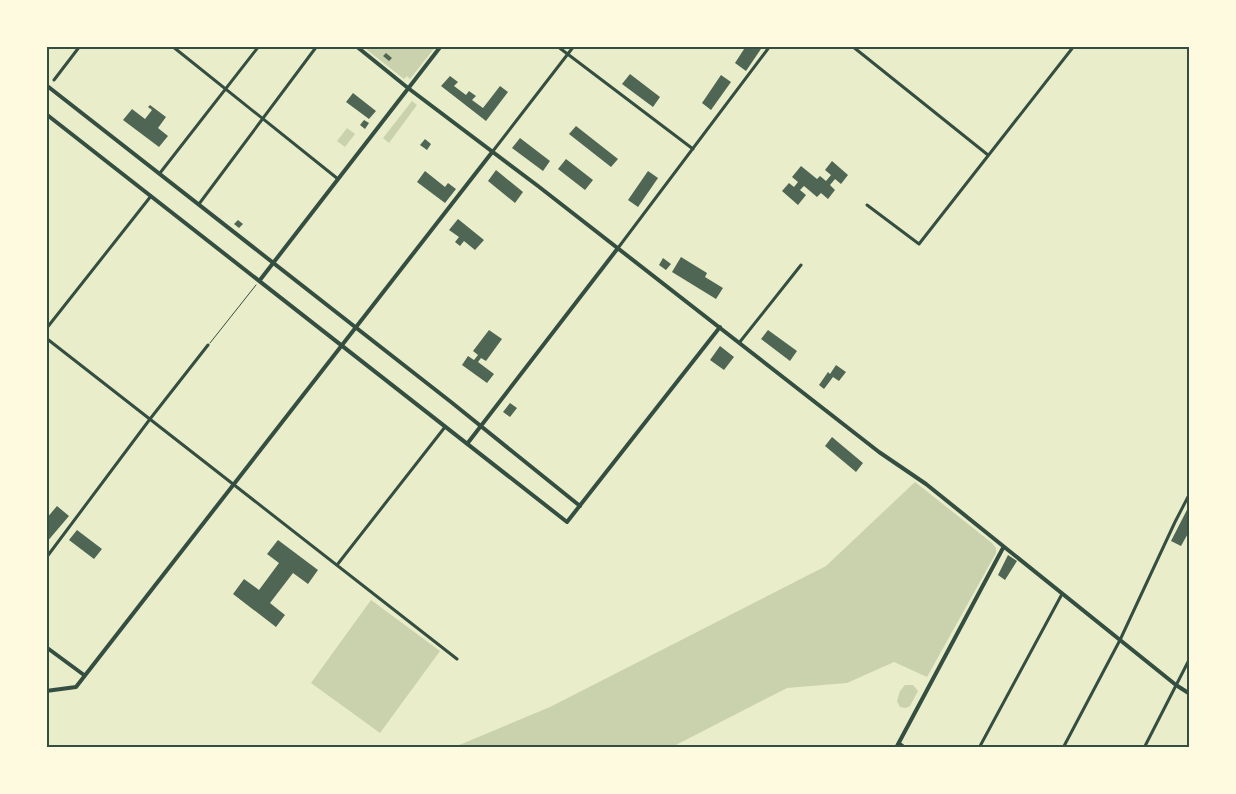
<svg xmlns="http://www.w3.org/2000/svg" width="1236" height="794" viewBox="0 0 1236 794" font-family="'Roboto Condensed',sans-serif">
  <style>
    .green { fill: #cad2ad }
    .building { fill: #4f6655 }
    .lines { fill: none; stroke-linecap: round; stroke-linejoin: round }
    .path { stroke: #344e41; stroke-width: 1 }
    .minor { stroke: #344e41; stroke-width: 3 }
    .tertiary { stroke: #344e41; stroke-width: 4 }
    .neatline { fill: none; stroke: #344e41; stroke-width: 2 }
  </style>
  <rect width="100%" height="100%" fill="#e9edc9"/>
  <path class="green" d="M362,46H436L410,79L407,76L404,79Z
    M412,101L417,105L389,143L383,138Z
    M347,128L355,134L345,147L337,141Z
    M915,482L992,543L996,548V553L927,677L894,662L847,683L787,688L670,748H452L550,707L826,566Z
    M371,600L440,651L380,733L311,683Z
    M905,685H913L918,691L910,706L906,708L900,707L897,701L900,691Z"/>
  <path class="building" d="M746,46H763L746,71L735,63Z
    M386,53L392,58L389,61L383,56Z
    M630,74L660,97L653,107L622,84Z
    M721,75L731,82L711,110L702,103Z
    M450,76L458,82L454,86L466,95L469,91L476,96L472,100L483,108L500,86L508,92L486,121L441,86Z
    M353,93L376,111L369,119L346,102Z
    M150,105L166,117L158,128L168,136L159,147L123,120L132,109L145,119L152,110L148,107Z
    M364,120L369,123L365,129L360,125Z
    M576,126L618,159L611,167L569,134Z
    M520,138L550,161L543,171L512,148Z
    M425,139L431,144L427,150L420,145Z
    M566,159L593,180L585,190L558,169Z
    M832,161L848,175L841,184L835,179L830,185L835,190L828,199L821,193L817,197L804,186L800,190L806,195L798,205L782,191L789,183L794,187L798,182L792,177L801,166L817,179L820,176L826,181L831,175L825,170Z
    M496,170L523,192L515,203L488,181Z
    M425,171L445,187L448,183L456,189L445,203L417,182Z
    M648,171L658,178L638,207L628,200Z
    M458,219L484,240L475,250L464,241L460,246L455,242L459,237L449,230Z
    M238,220L243,224L239,228L234,224Z
    M681,257L707,273L705,277L723,288L716,299L672,272Z
    M663,258L671,264L666,270L659,265Z
    M489,330L502,339L486,361L481,358L478,362L494,374L487,383L462,365L468,356L474,360L478,355L473,351Z
    M768,330L797,351L790,361L761,339Z
    M720,346L734,357L724,370L710,360Z
    M836,365L846,372L839,381L833,377L824,389L819,385L828,372L830,374Z
    M510,403L517,408L510,417L503,412Z
    M832,437L863,463L856,472L825,446Z
    M1190,504V530L1181,546L1171,541Z
    M57,506L69,516L46,543V519Z
    M77,530L102,549L94,559L69,540Z
    M278,540L318,570L308,584L293,573L270,603L285,615L276,627L233,594L244,579L259,590L279,563L267,554Z
    M1008,555L1017,561L1005,580L998,575Z"/>
  <g class="lines">
    <path class="path" d="M210,343L256,285"/>
    <path class="minor" d="M172,46L338,179
      M557,46L693,149
      M852,46L988,155
      M54,80L80,46
      M493,151L574,46
      M160,173L259,46
      M199,204L317,46
      M867,205L919,244L1074,46
      M618,248L770,46
      M46,329L151,196
      M46,338L457,659
      M739,343L801,265
      M46,558L150,419L208,345
      M337,565L445,427
      M899,743L906,748
      M979,748L1062,594
      M1063,748L1120,640L1175,522L1190,493
      M1144,748L1190,658"/>
    <path class="tertiary" d="M356,46L408,88L538,186L879,452L926,484L1176,685L1190,694
      M46,85L451,402L580,506
      M46,114L567,522L720,327
      M260,280L441,46
      M467,444L618,248
      M46,647L84,675
      M46,691L76,687L493,151
      M896,748L1003,548"/>
  </g>
  <rect width="1236" height="794" fill="none" stroke="#fefae0" stroke-width="95"/>
  <rect x="48" y="48" width="1140" height="698" class="neatline"/>
</svg>
